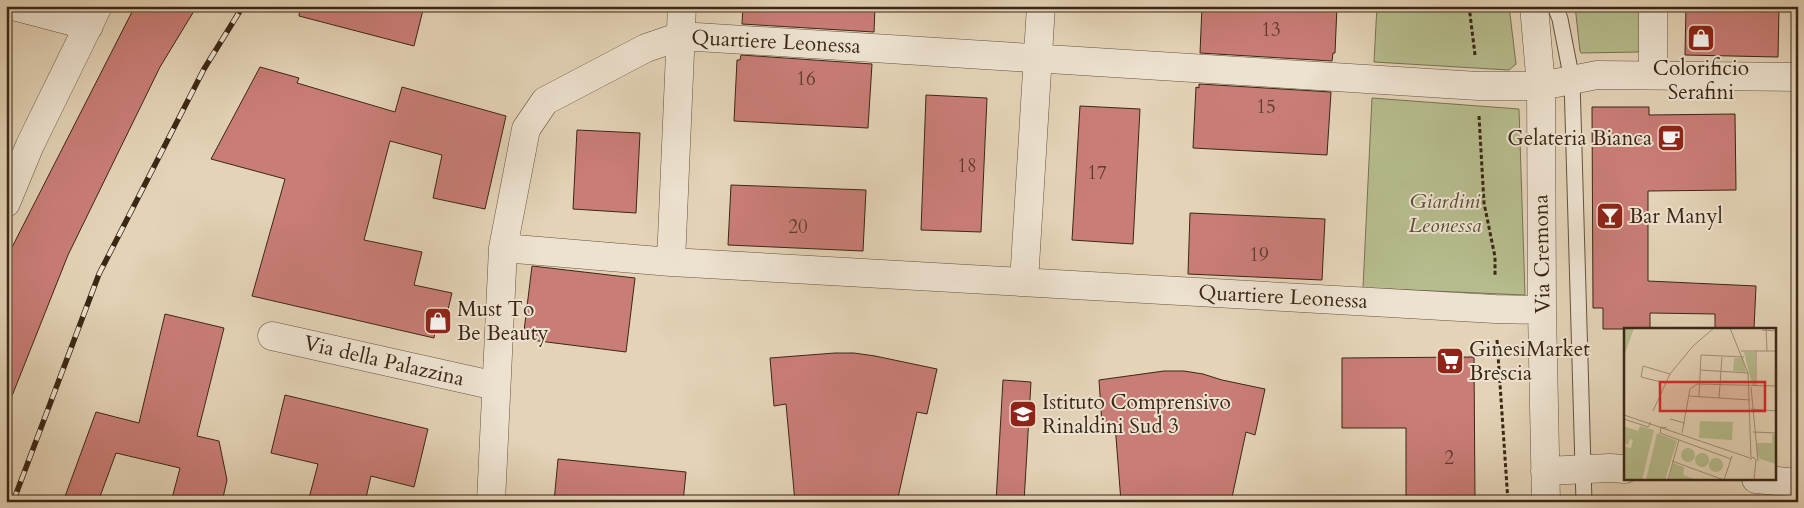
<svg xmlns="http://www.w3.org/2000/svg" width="1804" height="508" viewBox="0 0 1804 508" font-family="Cardo,serif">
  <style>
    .green { fill: #b6bc8d; stroke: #787251 }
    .building { fill: #c97d77; stroke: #3b2715 }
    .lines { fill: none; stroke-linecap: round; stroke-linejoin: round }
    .lane-casing { stroke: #65523e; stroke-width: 17 }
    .street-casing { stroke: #65523e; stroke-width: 29 }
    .path { stroke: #3b2715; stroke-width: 3; stroke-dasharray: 4 2.5; stroke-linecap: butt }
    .lane { stroke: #ede2d0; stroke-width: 15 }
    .street { stroke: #ede2d0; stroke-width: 28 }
    .rail-casing { stroke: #3b2715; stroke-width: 5.5 }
    .rail { stroke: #ede2d0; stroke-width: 4; stroke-dasharray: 11; stroke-linecap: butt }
    .labels { text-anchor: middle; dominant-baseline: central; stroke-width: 4; stroke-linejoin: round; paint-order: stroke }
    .number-label { font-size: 19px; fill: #5e3c2e }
    .street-label { font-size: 21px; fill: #3b2715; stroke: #ede2d0 }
    .poi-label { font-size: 21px; fill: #3b2715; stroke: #ede2d0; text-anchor: start }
    .park-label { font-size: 21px; font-style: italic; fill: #5a4c33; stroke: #ede2d0 }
    .inset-road { fill: none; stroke: #a08e76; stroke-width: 1 }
    .view { fill: #d62828; fill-opacity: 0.15; stroke: #d62828; stroke-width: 2.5 }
    .inset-edge { fill: none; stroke: #3b2715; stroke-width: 2.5 }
  </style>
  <rect width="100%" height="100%" fill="#e4d3b7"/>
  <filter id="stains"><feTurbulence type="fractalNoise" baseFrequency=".004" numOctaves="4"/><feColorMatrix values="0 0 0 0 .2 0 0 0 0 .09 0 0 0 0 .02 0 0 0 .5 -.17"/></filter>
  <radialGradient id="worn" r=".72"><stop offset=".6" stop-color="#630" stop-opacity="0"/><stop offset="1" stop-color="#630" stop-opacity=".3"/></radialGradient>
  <path class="green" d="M1377,6H1509L1516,64L1509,70L1374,62Z
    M1575,6H1640V50L1638,52L1581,53L1580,51Z
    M1372,98L1519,109L1525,295L1363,288Z"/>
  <path class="building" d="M135,6H197L160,67L68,255L8,406H6V259Z
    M300,6H424L414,46L299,16Z
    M743,6H875L874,32L742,24Z
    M1202,6H1337L1335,53H1333L1332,61L1200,53Z
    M1686,6H1779L1778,57L1685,55Z
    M741,55L872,64L868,128L734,121L737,60H740Z
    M260,67L299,78L297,83L395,112L402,87L506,116L485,209L433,198L442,155L390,141L364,240L422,252L414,285L452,293L442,334L435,332L434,338L252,296L285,179L211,159Z
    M1199,84L1331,92L1327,155L1193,148L1196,87L1199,88Z
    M926,95L987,98L981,232L921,230Z
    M1080,106L1140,109L1133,244L1072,240Z
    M1592,107H1649V115L1735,114L1736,190L1648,191V281L1756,286L1754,329H1715V314L1650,313V329H1603V308H1593Z
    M577,130L640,133L636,213L573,209Z
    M731,185L866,190L863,251L728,245Z
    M1190,213L1325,219L1322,280L1188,274Z
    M532,266L635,278L626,352L523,339Z
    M165,314L224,328L197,436L219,441L227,480L222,502H171L180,468L116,453L98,502H63L96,412L139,423Z
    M835,353H854L875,356L937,369L927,414L917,412L897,502H795L786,404L774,406L770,358Z
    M1474,357L1475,502H1406V428H1342V358Z
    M1164,371H1184L1203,374L1222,380L1265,389L1255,435L1246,432L1231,502H1121L1115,424L1102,425L1099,380Z
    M1003,380L1031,382L1024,502H996Z
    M285,395L428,429L414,487L371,476L365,502H308L318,464L271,453Z
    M558,459L686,472L683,502H554Z"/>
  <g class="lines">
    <g class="lane-casing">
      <path id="lane" d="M1555,6L1560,19L1572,80L1584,502"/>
    </g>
    <g class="street-casing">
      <path id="street" d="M13,6L89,26
        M1534,6L1541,86L1542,310L1546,502
        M1653,75V6
        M6,203L30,145L98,6
        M503,248L671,262L1495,309L1542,310
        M671,262L682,6
        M1024,282L1041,6
        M272,336L496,386
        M1545,471L1610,468L1625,469
        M1756,479L1798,483
        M491,502L503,248L526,129L545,101L646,48L681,36L1478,86H1541L1597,75L1798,77"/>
    </g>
    <path class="path" d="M1469,6L1475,55
      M1479,116L1484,203L1495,257V276
      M1497,340L1508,502"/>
    <use href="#lane" class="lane"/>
    <use href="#street" class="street"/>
    <g class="rail-casing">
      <path id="rail" d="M13,502L99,274L204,69L243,6"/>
    </g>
    <use href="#rail" class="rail"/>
  </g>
  <defs>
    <g id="shop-square" transform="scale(1.4375)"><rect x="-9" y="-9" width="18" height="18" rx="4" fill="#8f2418" stroke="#ede2d0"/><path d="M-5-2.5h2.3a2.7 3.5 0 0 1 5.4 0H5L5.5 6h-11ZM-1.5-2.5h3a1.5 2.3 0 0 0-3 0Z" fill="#fff"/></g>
    <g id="cafe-square" transform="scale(1.4375)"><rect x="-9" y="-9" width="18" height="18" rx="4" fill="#8f2418" stroke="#ede2d0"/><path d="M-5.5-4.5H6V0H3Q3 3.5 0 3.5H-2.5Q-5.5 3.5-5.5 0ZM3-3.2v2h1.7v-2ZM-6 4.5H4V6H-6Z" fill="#fff"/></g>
    <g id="bar-square" transform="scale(1.4375)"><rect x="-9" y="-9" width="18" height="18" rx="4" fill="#8f2418" stroke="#ede2d0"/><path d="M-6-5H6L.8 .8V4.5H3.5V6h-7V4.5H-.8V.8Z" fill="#fff"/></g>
    <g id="supermarket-square" transform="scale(1.4375)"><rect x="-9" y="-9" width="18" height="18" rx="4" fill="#8f2418" stroke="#ede2d0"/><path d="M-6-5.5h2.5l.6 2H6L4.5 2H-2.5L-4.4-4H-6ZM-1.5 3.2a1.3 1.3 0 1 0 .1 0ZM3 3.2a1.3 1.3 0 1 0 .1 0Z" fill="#fff"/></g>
    <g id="school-square" transform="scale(1.4375)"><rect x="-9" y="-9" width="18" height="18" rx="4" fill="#8f2418" stroke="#ede2d0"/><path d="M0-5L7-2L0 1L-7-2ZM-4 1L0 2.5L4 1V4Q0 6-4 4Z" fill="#fff"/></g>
  </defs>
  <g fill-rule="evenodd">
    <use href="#shop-square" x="1701" y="38"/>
    <use href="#cafe-square" x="1671" y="138"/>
    <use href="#bar-square" x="1610" y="216"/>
    <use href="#shop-square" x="438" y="321"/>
    <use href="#supermarket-square" x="1450" y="361"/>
    <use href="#school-square" x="1023" y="414"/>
  </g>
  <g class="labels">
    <g class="number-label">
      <text x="1271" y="30">13</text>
      <text x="806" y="79">16</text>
      <text x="1266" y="107">15</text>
      <text x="967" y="166">18</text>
      <text x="1097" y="173">17</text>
      <text x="798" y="227">20</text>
      <text x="1259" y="255">19</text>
      <text x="1449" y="458">2</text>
    </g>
    <g class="street-label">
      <text transform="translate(776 42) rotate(3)">Quartiere Leonessa</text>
      <text transform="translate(1542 254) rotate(-91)">Via Cremona</text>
      <text transform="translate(1283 297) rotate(3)">Quartiere Leonessa</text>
      <text transform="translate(384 361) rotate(13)">Via della Palazzina</text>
    </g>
    <g class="poi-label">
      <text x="1701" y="68" text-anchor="middle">Colorificio<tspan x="1701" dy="24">Serafini</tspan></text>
      <text x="1652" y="138" text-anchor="end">Gelateria Bianca</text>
      <text x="1629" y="216">Bar Manyl</text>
      <text x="457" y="309">Must To<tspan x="457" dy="24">Be Beauty</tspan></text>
      <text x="1469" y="349">GinesiMarket<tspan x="1469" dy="24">Brescia</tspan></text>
      <text x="1042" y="402">Istituto Comprensivo<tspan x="1042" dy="24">Rinaldini Sud 3</tspan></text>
    </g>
    <g class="park-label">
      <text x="1445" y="201">Giardini<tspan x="1445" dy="24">Leonessa</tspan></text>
    </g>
  </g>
  <g transform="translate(1624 328)">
    <rect width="152" height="152" fill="#e4d3b7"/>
    <path d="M2,0H10L1,26L0,5ZM120,24H131V57H128ZM110,30H119L122,44L109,43ZM76,93L109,94L108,112L75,110ZM0,98L14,103L16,98L30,102L18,152H0V118L7,120L9,112L6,111L4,117L0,115ZM33,105L53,113L41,152H22ZM148,106L152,107V136L136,131L133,124V115H148ZM57 127a7 7 0 1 1 14 0a7 7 0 1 1-14 0ZM71 132a7 7 0 1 1 14 0a7 7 0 1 1-14 0ZM85 137a7 7 0 1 1 14 0a7 7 0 1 1-14 0ZM49,135L60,139L59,147L74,152H45Z" fill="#b6bc8d"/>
    <path class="inset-road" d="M106,0L124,45L127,130M142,0L143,23M138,2L153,3M117,23H153M76,42L124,45M41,55L17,49L19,38L46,46M132,58V23M127,59L134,133M65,68L126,72M75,69L77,27L120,29M95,70L98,29M127,81L153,83M29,83L46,46L69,18L90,0M0,87L126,130M0,91L24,99L27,94M46,91L61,95M43,100L37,99L36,105L107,131M129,104L153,105M58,105L66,61L73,56L153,58M126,132L129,129L132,132L130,152M48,133L100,152L108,128M44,152L55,112"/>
    <path class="view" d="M36,54H141V83H36Z"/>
    <rect width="152" height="152" class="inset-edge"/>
  </g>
  <rect width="1804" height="508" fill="none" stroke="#e4d3b7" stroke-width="25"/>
  <rect x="8" y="8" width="1789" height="493" fill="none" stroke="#3b2715" stroke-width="2.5"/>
  <rect x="12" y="12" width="1779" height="483" fill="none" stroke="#3b2715"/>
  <rect width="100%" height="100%" filter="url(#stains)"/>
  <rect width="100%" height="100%" fill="url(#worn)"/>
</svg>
